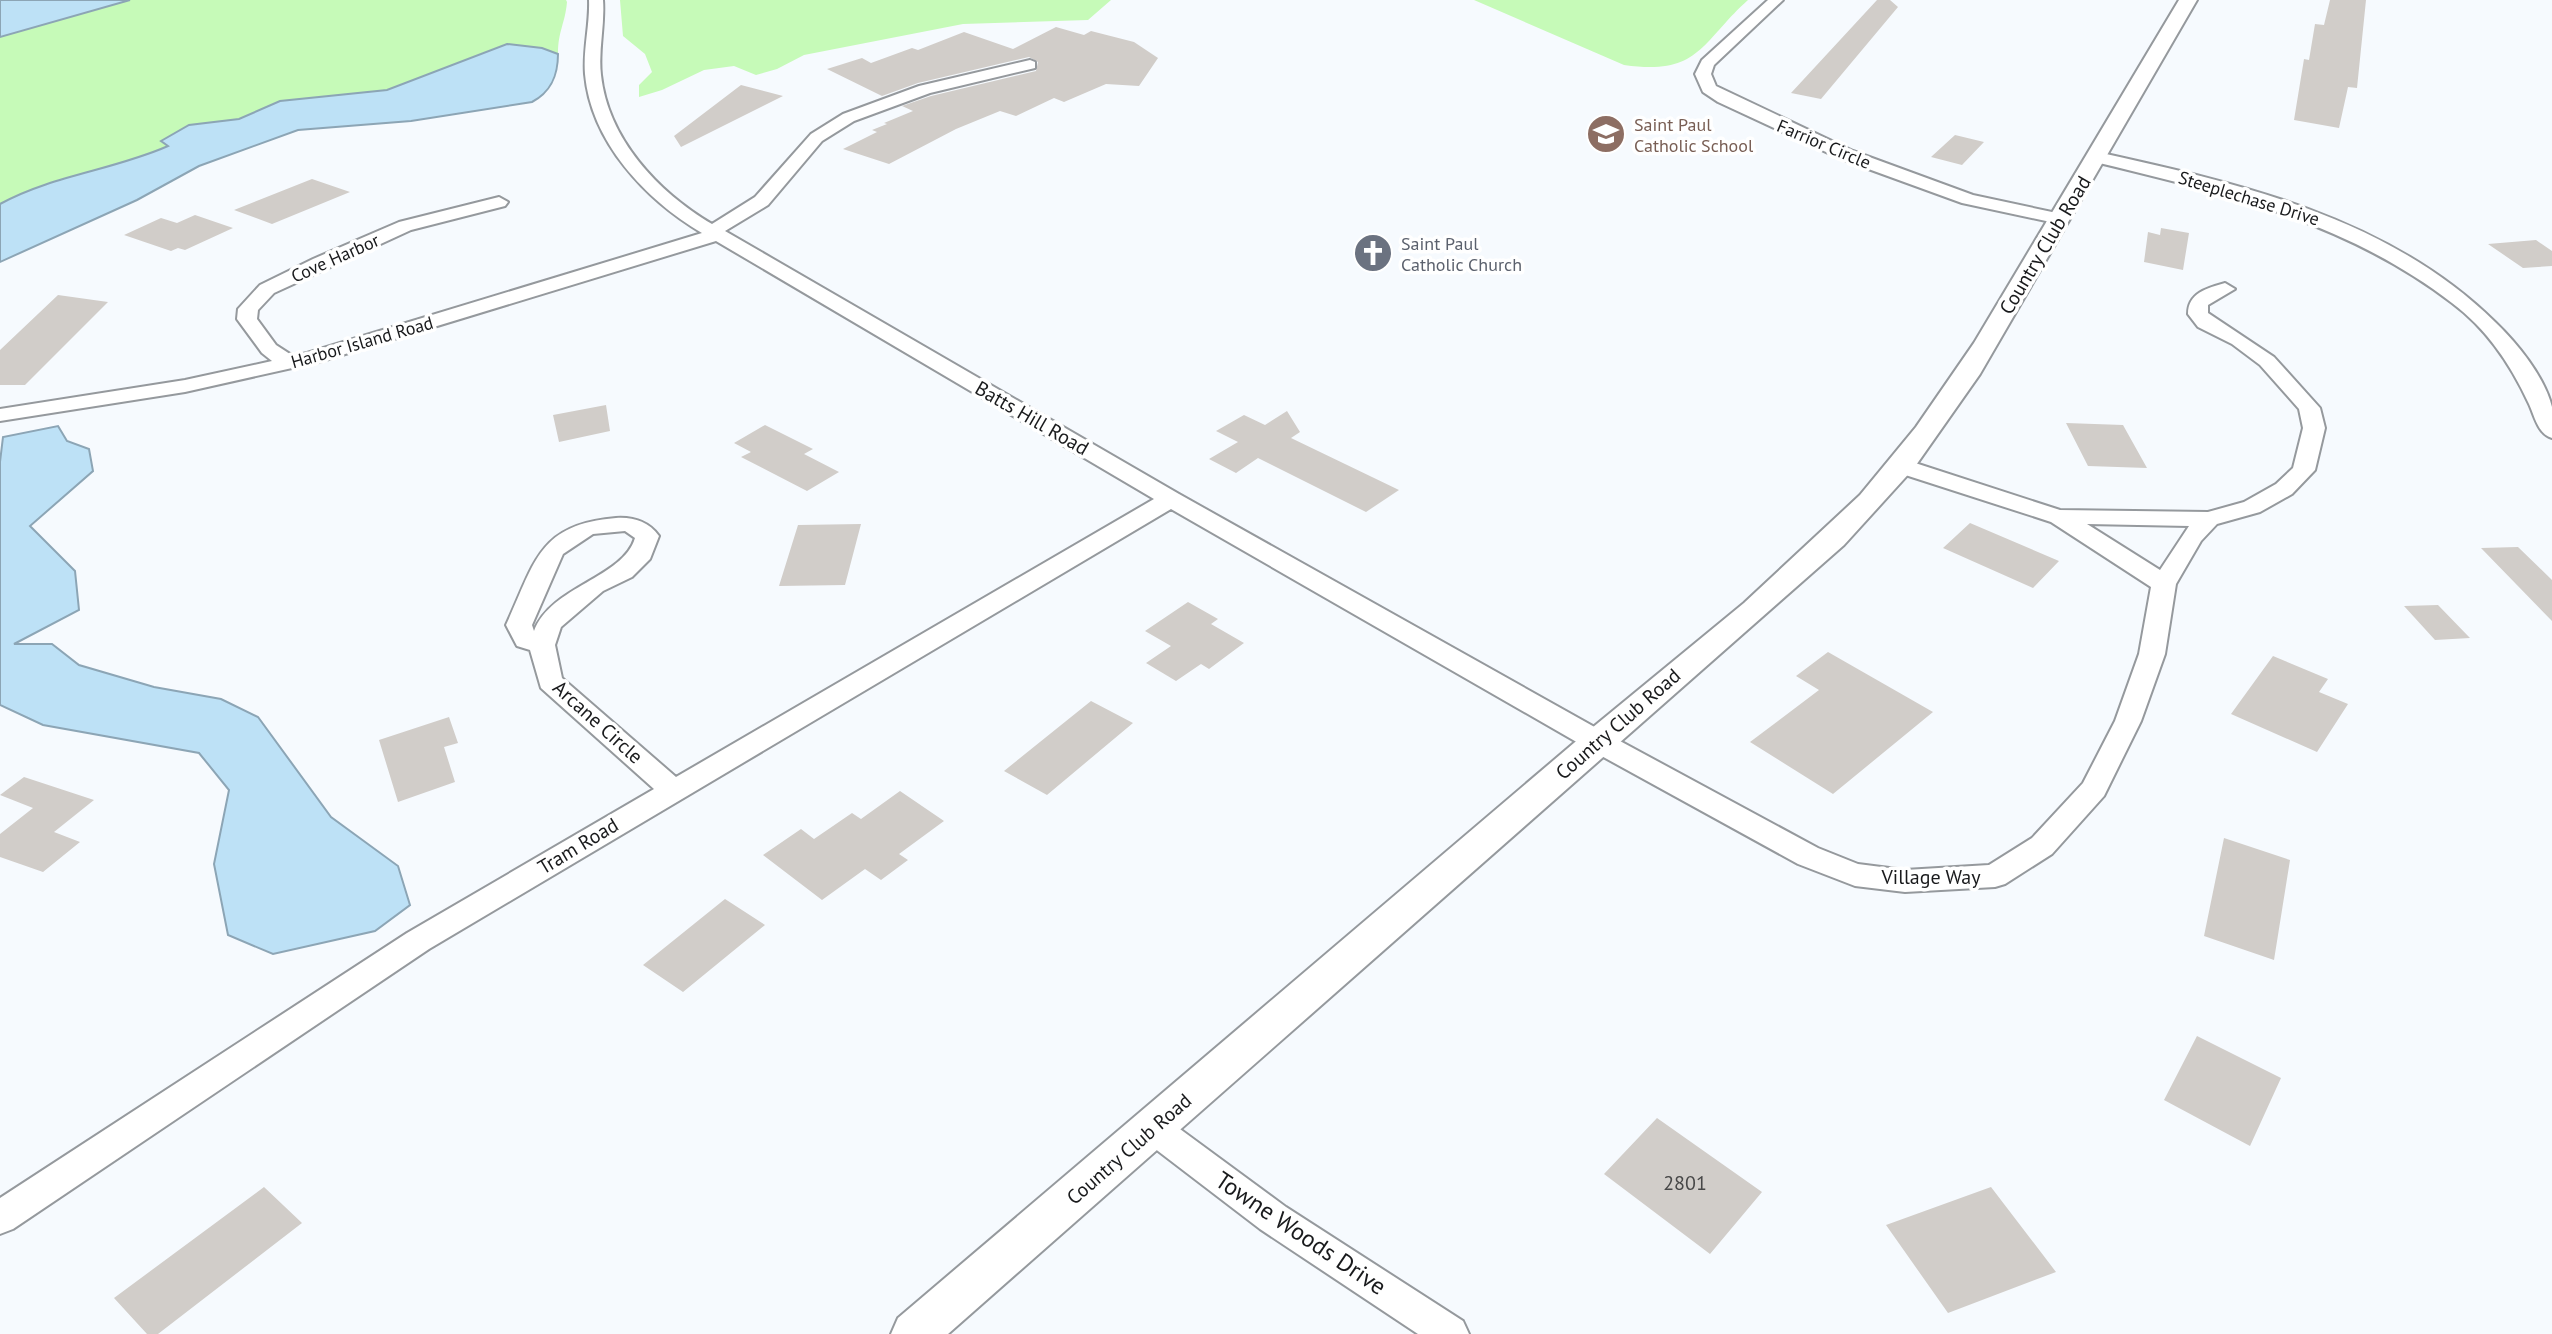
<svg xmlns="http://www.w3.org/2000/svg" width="2552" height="1334" viewBox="0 0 2552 1334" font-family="'PT Sans',sans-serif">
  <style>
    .green { fill: #c6fab8 }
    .water { fill: #bde1f6; stroke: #8ca5b5; stroke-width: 2 }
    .building { fill: #d1cdc9 }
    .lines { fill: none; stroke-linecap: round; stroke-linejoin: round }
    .minor-casing { stroke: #95999d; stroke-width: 4 }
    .tertiary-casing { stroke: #95999d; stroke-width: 4 }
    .minor { fill: #fff; fill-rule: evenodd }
    .tertiary { fill: #fff; fill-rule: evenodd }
    .labels { text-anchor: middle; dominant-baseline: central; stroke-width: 7; stroke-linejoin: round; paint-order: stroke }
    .far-education-label { font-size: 18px; fill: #785e54; stroke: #fff; text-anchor: start }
    .far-street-label { font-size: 18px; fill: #191a1c; stroke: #fff }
    .far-worship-label { font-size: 18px; fill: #5b616d; stroke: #fff; text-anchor: start }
    .street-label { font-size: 20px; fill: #191a1c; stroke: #fff }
    .near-number-label { font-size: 20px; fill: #474747 }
    .near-street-label { font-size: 24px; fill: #191a1c; stroke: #fff }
  </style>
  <rect width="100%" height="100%" fill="#f6fafe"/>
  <path class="green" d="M130,0H566L567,2C565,24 558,31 558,54L542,48L506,44L387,90L280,101L240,119L189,125L161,142L169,146C115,170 53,175 0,204V37Z
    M620,0H1111L1088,20L963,24L804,55L777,69L756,75L734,66L704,70L662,90L639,97V85L652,72L645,54L623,36Z
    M1474,0H1748C1701,42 1700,76 1624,65Z"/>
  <path class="water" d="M0,0H130L0,37Z
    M507,44L542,48L558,54C558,76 551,92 532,102L411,121L298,130L199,166L137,200L0,262V204C53,175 114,170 168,146L161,141L189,125L239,119L280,101L387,90Z
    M58,426L67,441L89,449L93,471L30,526L75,571L79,610L14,644H52L79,665L154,687L221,699L258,717L331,817L398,866L410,905L375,931L273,954L228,935L214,864L229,790L199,753L43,725L0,705V462L3,437Z"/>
  <path class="building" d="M1877,0H1890L1898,7L1821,99L1791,93Z
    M2330,0H2366L2357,88L2348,87L2339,128L2294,120L2304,59L2309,60L2315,24L2324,25Z
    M1056,27L1084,35L1091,31L1134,42L1158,58L1139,86L1106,84L1064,102L1054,98L1016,116L1000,111L956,129L889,164L843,149L877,132L872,130L887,124L884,123L913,111L902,106L931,96L1036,71L1038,62L1029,57L918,83L882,96L827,69L862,58L871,63L912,48L918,50L964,32L1013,49Z
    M741,85L783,96L681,147L674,136Z
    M1955,135L1984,142L1962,165L1931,157Z
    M312,179L350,192L272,224L234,210Z
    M195,215L233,228L185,250L178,248L171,251L124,235L161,218L177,223Z
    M2161,228L2189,233L2183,270L2144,262L2148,232L2160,235Z
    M2536,240L2552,251V266L2523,268L2488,244Z
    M58,295L108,302L25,385H0V350Z
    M606,405L610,431L559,442L553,415Z
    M1287,411L1300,432L1291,438L1399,490L1366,512L1258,458L1236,473L1209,459L1238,442L1216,431L1244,415L1265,425Z
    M2066,423L2123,425L2147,468L2088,466Z
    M765,425L813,449L804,454L839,472L807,491L741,457L751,452L734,443Z
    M1970,523L2059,561L2033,588L1943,548Z
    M861,524L845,585L779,586L798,525Z
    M2518,547L2552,580V621L2481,548Z
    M1188,602L1218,619L1211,624L1244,643L1209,669L1201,664L1176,681L1146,663L1171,646L1145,631Z
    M2438,605L2470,638L2435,640L2404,606Z
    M1828,652L1933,712L1833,794L1750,742L1819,690L1796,676Z
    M2273,656L2328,679L2319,692L2348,704L2317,752L2231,714Z
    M1091,701L1133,723L1047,795L1004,771Z
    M449,717L458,743L444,747L455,782L398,802L379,740Z
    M24,777L94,800L54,832L80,842L43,872L0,857V834L33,808L0,795Z
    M900,791L944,821L899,854L908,860L881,880L865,869L822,900L763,855L801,829L814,839L852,813L861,819Z
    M2224,838L2290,860L2274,960L2204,936Z
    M725,899L765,925L683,992L643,965Z
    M2197,1036L2281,1078L2250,1146L2164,1100Z
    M1657,1118L1762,1192L1710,1254L1604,1174Z
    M264,1187L302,1223L158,1334H147L114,1298Z
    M1991,1187L2056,1272L1948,1313L1886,1225Z"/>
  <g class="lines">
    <g class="minor-casing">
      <path id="minor" d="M589,0H603C605,25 598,50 601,75C608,139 658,192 712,224L755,197L811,134L843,114L919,86L1030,60L1035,62V68L930,93L854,121L822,141L768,205L725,231L1179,494L1607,734L1818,848L1858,864L1905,870L1989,865L2032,838L2083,783L2115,721L2139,654L2151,587L2051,522L1893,471L1890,466L1893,461H1909L2060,510L2208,512L2244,502L2276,484L2293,468L2303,428L2299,409L2260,365L2232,344L2198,327L2188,314C2188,293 2207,288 2225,283L2235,289L2208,305V313L2274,357L2320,408L2325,428L2315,470L2292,494L2260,512L2217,524L2201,541L2176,584L2165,654L2141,721L2104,796L2052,854L2005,884L1995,887L1905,892L1855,886L1798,864L1587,748L1171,509L429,949L13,1229L0,1234V1198L407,933L654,789L541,688L530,650L517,646L506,625C535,563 538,524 616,518C633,517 648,521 659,536L650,559L632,577L603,591L561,627L555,645L562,678L676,777L1154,499L716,241L319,362L185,392L0,421V409L185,380L272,361L262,353L237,319L238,309L260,285L313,259L399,222L499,197L508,202L505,206L411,230L274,293L258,310L257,319L276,345L293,356L307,353L702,233C646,200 591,142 585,74C583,49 590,25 589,0ZM2087,524L2189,526L2160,570ZM625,531L635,538C623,578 551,586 534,631L532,625L563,554L593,534Z
        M1768,0H1783L1714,65L1711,74L1716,86L1853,151L1973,195L2066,215L2069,219L2066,223L2060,224L1962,203L1841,159L1718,102L1703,92L1695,74L1702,60Z
        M2097,152C2238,183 2389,217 2495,322C2517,343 2544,376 2552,407C2552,416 2552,428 2552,438C2538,434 2535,417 2529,404C2511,365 2487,329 2452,303C2346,221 2219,192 2091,161L2088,157L2091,153Z
        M1153,1113L1165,1118L1286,1207L1463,1321L1469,1334H1418L1260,1229L1141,1138L1136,1128L1141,1118Z"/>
    </g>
    <g class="tertiary-casing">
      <path id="tertiary" d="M2179,0H2197L1980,374L1914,468L1844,545L948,1334H891L898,1318L1581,737L1744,603L1860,495L1916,427L1974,343Z"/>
    </g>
    <use href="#minor" class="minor"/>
    <use href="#tertiary" class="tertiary"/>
  </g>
  <defs>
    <g id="school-disc" transform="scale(2)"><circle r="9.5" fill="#8d6e63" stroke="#fff"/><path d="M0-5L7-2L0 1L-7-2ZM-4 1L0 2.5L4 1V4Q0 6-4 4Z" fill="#fff"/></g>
    <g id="church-disc" transform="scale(2)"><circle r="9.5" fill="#6b7280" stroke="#fff"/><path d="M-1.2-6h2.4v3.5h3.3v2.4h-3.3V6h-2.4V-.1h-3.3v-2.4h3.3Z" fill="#fff"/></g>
  </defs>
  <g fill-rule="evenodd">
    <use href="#school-disc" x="1606" y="134"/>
    <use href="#church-disc" x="1373" y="253"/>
  </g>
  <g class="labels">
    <g class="far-education-label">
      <text x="1634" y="124">Saint Paul<tspan x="1634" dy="21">Catholic School</tspan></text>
    </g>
    <g class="far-street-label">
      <text transform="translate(1824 144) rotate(23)">Farrior Circle</text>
      <text transform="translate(2249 198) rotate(17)">Steeplechase Drive</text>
      <text transform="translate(335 258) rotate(-24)">Cove Harbor</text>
      <text transform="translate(362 342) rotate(-16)">Harbor Island Road</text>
    </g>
    <g class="far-worship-label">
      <text x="1401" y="243">Saint Paul<tspan x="1401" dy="21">Catholic Church</tspan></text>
    </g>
    <g class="street-label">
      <text transform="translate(2045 245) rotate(-59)">Country Club Road</text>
      <text transform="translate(1032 418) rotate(30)">Batts Hill Road</text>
      <text transform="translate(598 722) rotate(42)">Arcane Circle</text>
      <text transform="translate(1618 724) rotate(-41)">Country Club Road</text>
      <text transform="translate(578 846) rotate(-31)">Tram Road</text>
      <text x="1931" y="877">Village Way</text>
      <text transform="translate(1129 1149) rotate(-41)">Country Club Road</text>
    </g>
    <g class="near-number-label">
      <text x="1685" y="1183">2801</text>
    </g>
    <g class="near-street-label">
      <text transform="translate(1301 1233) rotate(34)">Towne Woods Drive</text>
    </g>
  </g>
</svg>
